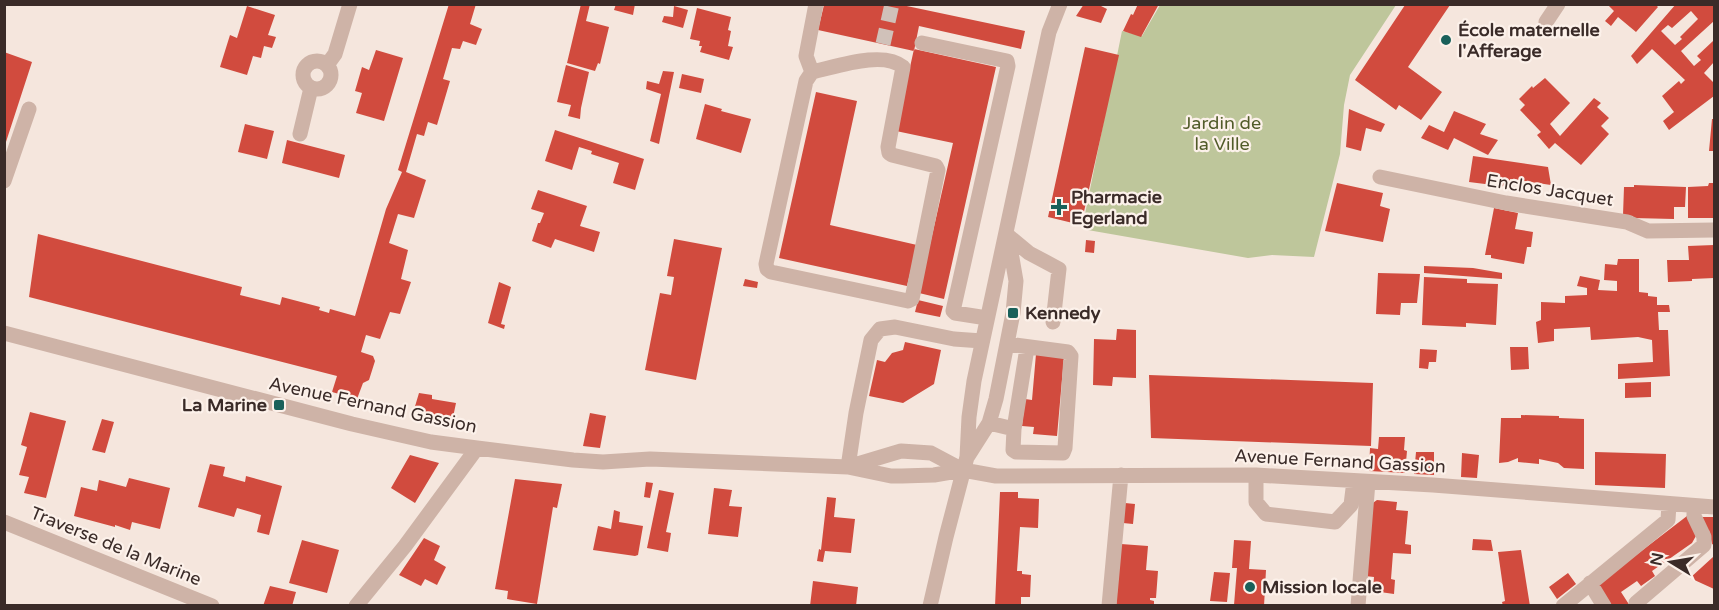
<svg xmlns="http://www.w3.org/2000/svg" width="1719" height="610" viewBox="0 0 1719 610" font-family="'Varela Round',sans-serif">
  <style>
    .green { fill: #bec69b }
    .building { fill: #d14b3e; fill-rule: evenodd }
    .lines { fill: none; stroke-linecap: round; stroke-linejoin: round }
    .minor-tunnel { stroke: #d0c1b9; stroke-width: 15; stroke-dasharray: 15 8; stroke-linecap: butt }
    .minor { stroke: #ceb3a7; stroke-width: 15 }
    .poi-dot { fill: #19605a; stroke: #fcf1ea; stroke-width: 2 }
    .labels { text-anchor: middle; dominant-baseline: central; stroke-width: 4.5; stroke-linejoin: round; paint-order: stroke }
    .poi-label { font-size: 18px; font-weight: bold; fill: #3a2b28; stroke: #fcf1ea; text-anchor: start }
    .park-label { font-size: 18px; fill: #515b29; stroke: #fcf1ea }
    .street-label { font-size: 18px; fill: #3a2b28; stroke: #fcf1ea }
  </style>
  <rect width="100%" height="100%" fill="#f5e6dd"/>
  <path class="green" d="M1160,5H1396L1350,75L1344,105L1340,154L1314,257L1272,255L1248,258L1082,229L1122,31L1142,36Z"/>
  <path class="building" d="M449,4H476L470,24L482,29L476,45L463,41L460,49L452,48L443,79L450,81L437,125L428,122L424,136L417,134L406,172L426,180L414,218L398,214L389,243L408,250L401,279L411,282L400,314L390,312L380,339L366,335L361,352L373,356L375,361L369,380L363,383L357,399L332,392L337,376L29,297L38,234L242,287L240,295L280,305L282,297L320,307L319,310L329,313L330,309L355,316L386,209L402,172L398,170Z
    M581,4H590L586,21L609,27L600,64L598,63L595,71L567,63Z
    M616,4H635L633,15L614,10Z
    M1084,4H1097L1107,9L1101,23L1076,16Z
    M1138,4H1159L1141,37L1123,31L1131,14L1133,15Z
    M1607,4H1655L1658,7L1636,32L1618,17L1611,26L1605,21L1614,11Z
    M1676,4H1714V21L1681,51L1694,66L1701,60L1697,56L1713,41L1714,42V62L1704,73L1714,83V96L1669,130L1663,121L1674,112L1662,96L1679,81L1681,84L1685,80L1652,49L1637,64L1631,56ZM1691,11L1698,19L1680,37L1682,39L1675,45L1661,31L1668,25L1672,28Z
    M824,5H902L1025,31L1021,49L919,26L914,51L818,30Z
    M1405,5H1450L1408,67L1442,92L1421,120L1399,105L1396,110L1355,80Z
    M247,6L275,15L268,35L276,37L272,48L264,46L261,58L253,56L247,75L220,67L230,35L237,38Z
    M674,6L688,10L683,28L662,22L664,16L673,17Z
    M697,8L731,17L728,30L731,31L728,46L733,47L729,60L700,52L702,46H699L700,41L690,39Z
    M1085,47L1119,55L1081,225L1048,217Z
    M914,49L996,67L944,299L919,293L953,143L896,131Z
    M376,50L403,58L384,121L356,113L362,93L355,91L362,67L369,70Z
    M4,52L32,62L5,145H4Z
    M566,65L589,72L581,108L580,119L568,116L571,105L557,102Z
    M663,71L674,72L659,144L650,141L661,94L646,89L647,81L659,84Z
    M682,74L704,79L701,93L679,88Z
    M1545,78L1570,103L1550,124L1560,136L1594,98L1601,103L1597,107L1609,118L1601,126L1609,134L1581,165L1555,143L1549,149L1537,135L1541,132L1520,110L1525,105L1519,99L1532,86L1533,88Z
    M816,92L857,101L830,225L917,245L907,286L779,258Z
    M705,104L722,109L721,111L751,119L741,153L696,139Z
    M1349,109L1385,124L1381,132L1366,128L1361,151L1346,147Z
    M1454,111L1486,124L1480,134L1498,140L1488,155L1454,138L1448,150L1421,138L1429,125L1444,132Z
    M1712,119H1714V151H1709Z
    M245,124L274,131L267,159L238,152Z
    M555,130L644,159L635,190L613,183L619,163L591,154L592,151L579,147L572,170L545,161Z
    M287,140L345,155L339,178L282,163Z
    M1473,156L1548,167L1551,185L1510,179L1509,187L1469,182Z
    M1337,183L1383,193L1380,206L1390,209L1383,242L1325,231Z
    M1709,183H1714V218H1688V187L1708,186Z
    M1634,185L1686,187L1685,207H1674V219L1633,218V216L1623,215L1624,187H1634Z
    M538,190L587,206L580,226L600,232L594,252L555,239L551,248L532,241L538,223H540L544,213L531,209Z
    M1494,208L1518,213L1515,229L1533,232L1531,247H1527L1524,264L1491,258V255H1485Z
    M674,239L722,248L696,380L645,370L660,293L671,295L674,277L667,276Z
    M1086,240L1095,241L1094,253L1085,252Z
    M1714,245V278L1692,279V281L1668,282L1667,260H1689L1688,246Z
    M1618,259H1639V292L1648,293V296L1657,297V305H1669L1670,312H1658L1659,330H1668L1670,376L1618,379V364L1653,362L1652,340L1638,337L1591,340L1590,327L1554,329V341L1538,343L1536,322L1541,320V302L1565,303V296L1587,295V288L1577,286L1580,276L1600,280L1598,290L1617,291V281L1604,280L1605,264L1617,265Z
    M1424,266L1473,268L1502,273V279L1424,273Z
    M1378,273L1420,274L1417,303H1401L1400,315L1376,314Z
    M1424,277L1467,279V283L1498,284L1496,325L1466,323V327L1422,325Z
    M745,279L758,282L757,288L743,286Z
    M499,282L511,287L501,324L505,325L504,329L488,323Z
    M918,300L943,306L940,317L915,312Z
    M1117,329L1136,330V378L1113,377L1112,386L1093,385L1094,339L1116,340Z
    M905,342L941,350L934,384L903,403L869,396L877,360L885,362L892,353L903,350Z
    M1510,347H1528L1529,369L1511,370Z
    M1420,349L1437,350L1436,362H1429L1428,369L1419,368Z
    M1036,354L1064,357L1057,436L1033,434L1034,427L1022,426L1025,399L1032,400Z
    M1149,375L1373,383L1371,446L1151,438Z
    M1651,382V397L1625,398V383Z
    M419,393L432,395V399L456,403L452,422L413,413Z
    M30,412L66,421L46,498L24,493L29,477L19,475L27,447L21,445Z
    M590,413L606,416L600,448L583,446Z
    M1521,415L1559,416V418L1584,419V469L1564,468L1558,463L1539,459V464L1518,462V458L1508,462L1499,463L1501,418H1521Z
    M102,419L114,422L105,453L92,450Z
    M1379,437H1405L1404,450L1407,451L1405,473L1369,471L1370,448L1378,449Z
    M1416,452H1434V475L1414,474Z
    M1595,452L1666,454L1665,488L1595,485Z
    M1462,453L1479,455L1477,478L1461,477Z
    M410,455L439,463L415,503L391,488Z
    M210,464L225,467L223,476L245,482L246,476L282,486L269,535L257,532L261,515L237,508L234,517L198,507Z
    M129,478L170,488L160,529L132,522L130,530L115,525V527L74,516L81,487L97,491L99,480L126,487Z
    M515,479L562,484L557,508L553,507L537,604L507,599L508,591L495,589Z
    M646,482L653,483L650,498L644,497Z
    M714,488L732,490L729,506L742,507L738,537L708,534Z
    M659,490L674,493L666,532L671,533L668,552L647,548Z
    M1000,492H1018V498L1039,499L1038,528L1020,527L1017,571H1022V574L1031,575L1030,597H1021V606H995Z
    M827,497L836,498L834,517L855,519L851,553L825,551L823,562L817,561L819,549L821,550Z
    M1377,500L1397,502L1396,510L1408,511L1405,544L1411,545V554L1393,553L1391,579L1395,580L1394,594L1373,591L1374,577L1365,576L1370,505Z
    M1125,503L1135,504L1133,524L1123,523Z
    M614,510L620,512L619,522L643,526L638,555L635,556L593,550L598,526L611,529Z
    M1687,516L1697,534L1692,543L1652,571L1655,576L1641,586L1637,581L1621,592L1630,606H1610L1597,585Z
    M1702,517H1714V545L1712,544L1709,530H1706Z
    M424,538L440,546L434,560L446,567L437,585L425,579L421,586L399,575Z
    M1473,539L1491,540L1493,551L1472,550Z
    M302,540L339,550L327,593L289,583Z
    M1234,540L1251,541L1249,569L1266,570L1264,606L1234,605L1237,568H1232Z
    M1121,544L1148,546L1146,570L1158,571L1156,598H1150V600L1154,601V606H1116Z
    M1521,550L1530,606H1503L1502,602L1505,601L1498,552Z
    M1713,557L1714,558V589L1690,578Z
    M1214,572L1230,573L1227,602L1210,601Z
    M1568,573L1576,584L1557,599L1549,587Z
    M813,581L858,587L856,606H810Z
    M270,586L296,592L292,606H263Z"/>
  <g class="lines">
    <path class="minor-tunnel" d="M883,44L892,4"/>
    <path class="minor" d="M1546,22L1558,4
      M922,43L1007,61L1008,66L953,311L955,313L987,318
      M303 75a14 14 0 1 1 28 0a14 14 0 1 1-28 0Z
      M327,65L335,54L350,4
      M812,72C836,67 883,50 903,67L888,147L889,153L892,155L936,166L938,170L912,299L908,301L771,272L767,269L766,264L806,81L812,72L806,56L816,4
      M300,134L311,88
      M1380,177L1506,203L1627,222L1648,231L1714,230
      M4,181L29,109
      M1006,234L1029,253L1059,269L1053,322
      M4,333L352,424L431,442L477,448L573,460L603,462L650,459L848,467L891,476H902L934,475L963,470L996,476L1256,475L1433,485L1714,507
      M989,423L1014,429L1013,450L1016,452L1063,453L1065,448L1071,356L1068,352L1007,344
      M1014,429L1027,348
      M968,456L989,423L996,399L1013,313L1016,281L1012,258L1007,237
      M851,466L901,451L931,453L963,470
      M848,467L856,413L871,340L880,329L895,327L954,339L982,341
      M1256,475V502L1266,514L1335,522L1351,505L1354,481
      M4,522L212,606
      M1590,583L1604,606
      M1636,603L1704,545V537L1694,516V506
      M356,606L405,546L477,448
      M930,606L946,537L967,457L969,417L974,381L1049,32L1060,4
      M1109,606L1121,475
      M1358,606L1368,482
      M1563,606L1668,520L1669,504"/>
  </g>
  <g class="poi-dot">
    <circle cx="1446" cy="40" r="6"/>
    <path d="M1056 198h6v6h6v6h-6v6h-6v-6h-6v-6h6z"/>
    <rect x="1007" y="307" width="12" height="12" rx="3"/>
    <rect x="273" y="399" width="12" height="12" rx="3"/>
    <circle cx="1250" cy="587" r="6"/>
  </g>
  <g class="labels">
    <g class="poi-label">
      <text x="1458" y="30">École maternelle<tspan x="1458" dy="21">l'Afferage</tspan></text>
      <text x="1071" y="197">Pharmacie<tspan x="1071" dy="21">Egerland</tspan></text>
      <text x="1025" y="313">Kennedy</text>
      <text x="267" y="405" text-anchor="end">La Marine</text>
      <text x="1262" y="587">Mission locale</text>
    </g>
    <g class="park-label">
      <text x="1222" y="123">Jardin de<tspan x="1222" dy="21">la Ville</tspan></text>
    </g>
    <g class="street-label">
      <text transform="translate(1550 190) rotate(9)">Enclos Jacquet</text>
      <text transform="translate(373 405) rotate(12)">Avenue Fernand Gassion</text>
      <text transform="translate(1340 461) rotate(3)">Avenue Fernand Gassion</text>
      <text transform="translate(116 546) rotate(22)">Traverse de la Marine</text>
    </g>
  </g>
  <rect width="1719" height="610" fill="none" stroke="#3a2b28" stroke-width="12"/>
  <g transform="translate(1671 562) rotate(281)" stroke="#fcf1ea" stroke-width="4.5" paint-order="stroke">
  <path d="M0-4.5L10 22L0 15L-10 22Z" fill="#3a2b28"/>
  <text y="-9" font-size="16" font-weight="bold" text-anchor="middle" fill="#3a2b28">N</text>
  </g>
</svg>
